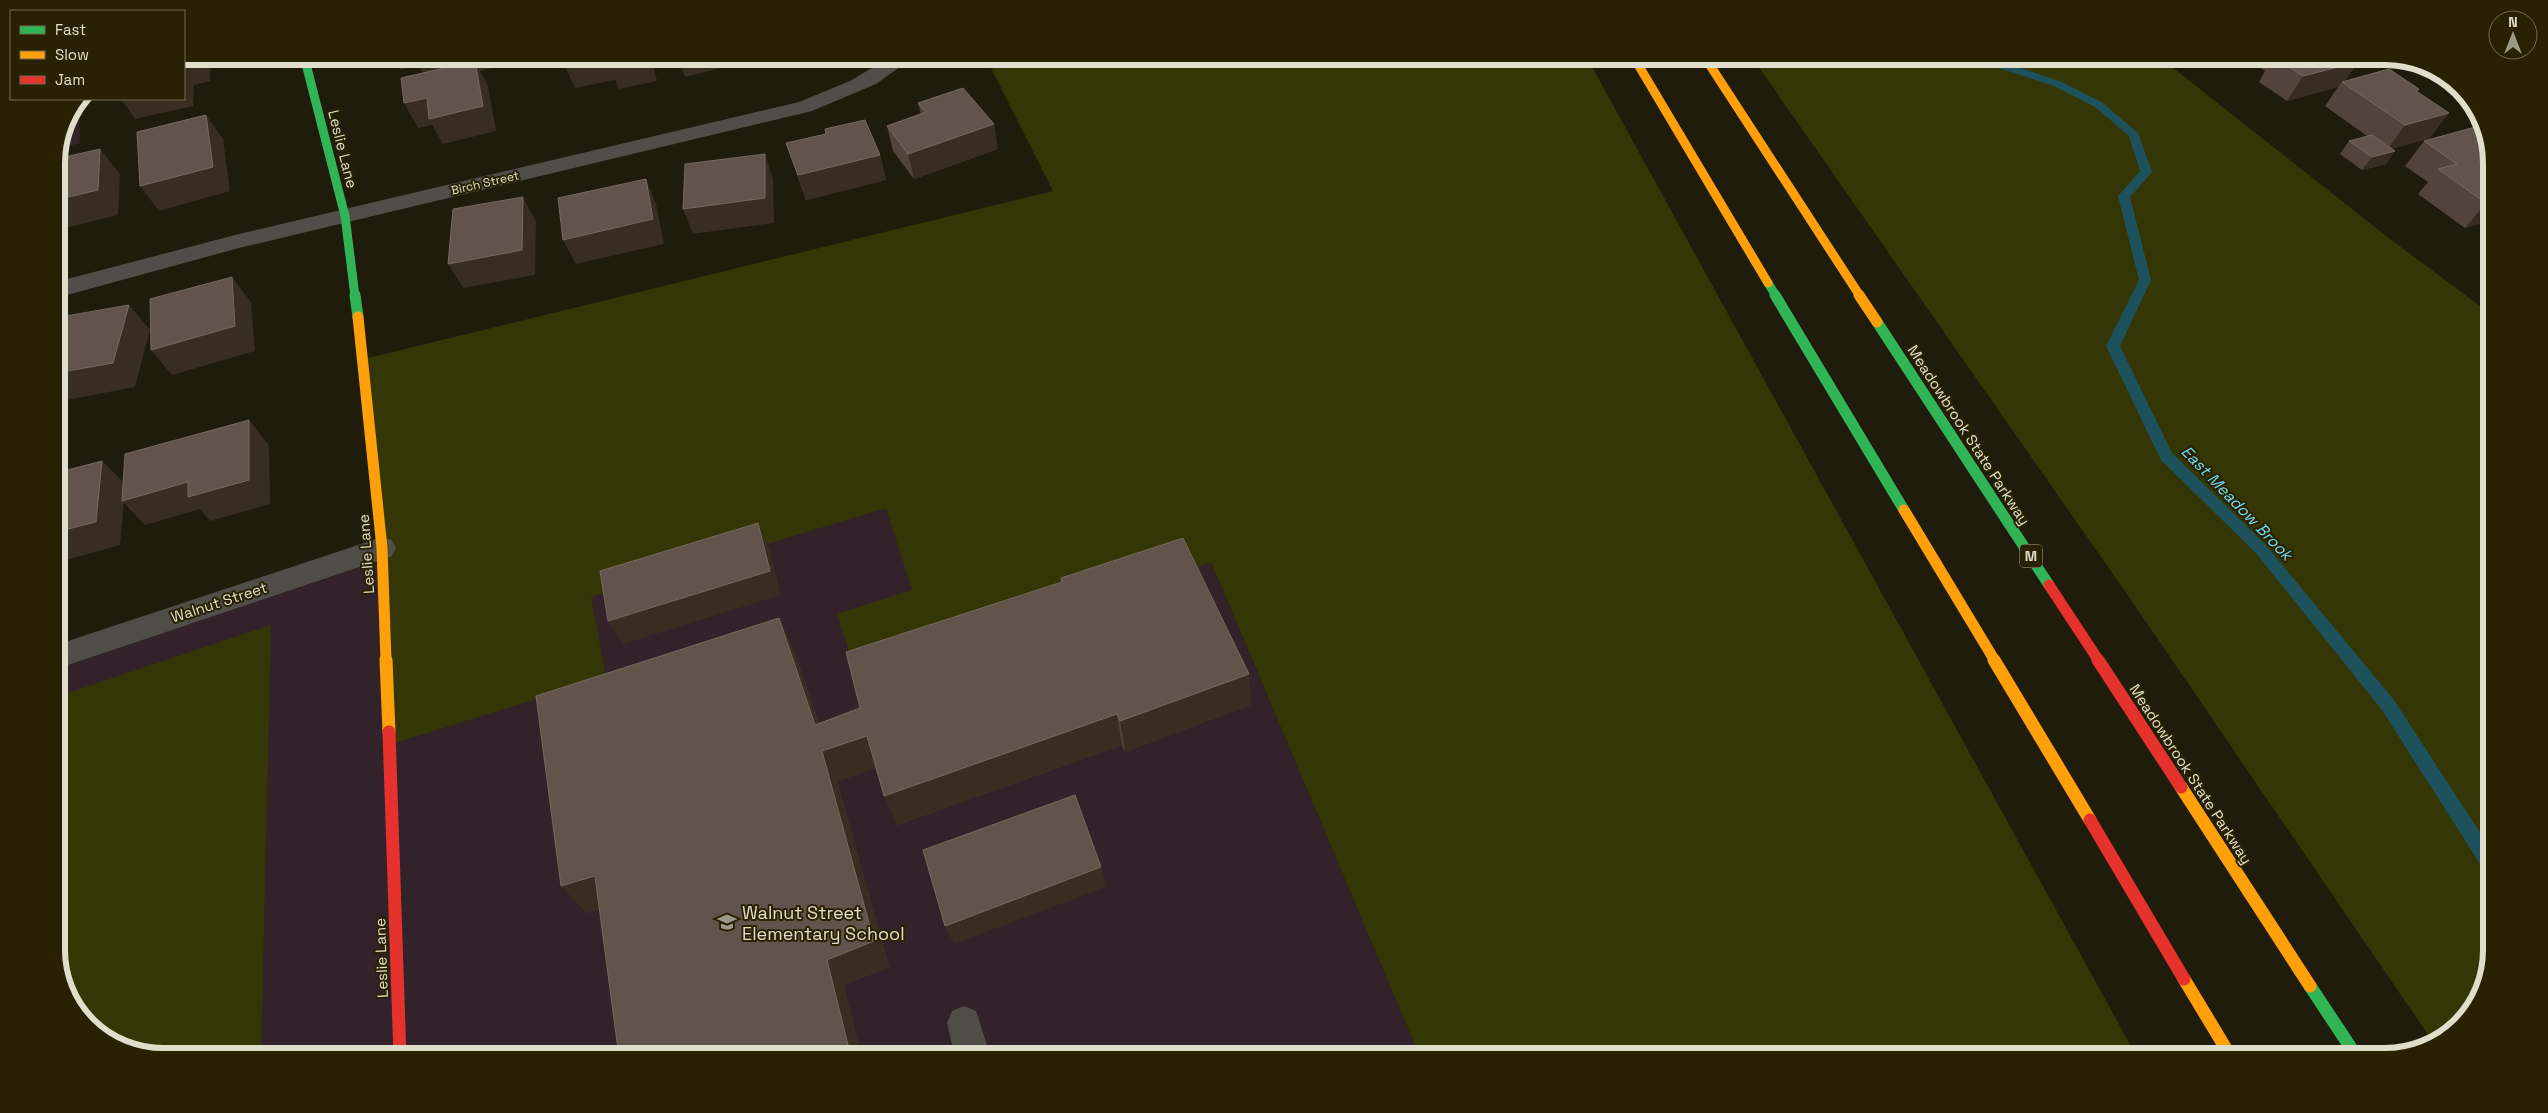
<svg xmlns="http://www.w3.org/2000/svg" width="2548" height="1113" viewBox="0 0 2548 1113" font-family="'Space Grotesk',sans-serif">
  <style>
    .education { fill: #312329 }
    .green { fill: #353605 }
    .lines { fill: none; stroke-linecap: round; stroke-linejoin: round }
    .stream { fill: #1d525c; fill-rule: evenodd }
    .lane { fill: #514d48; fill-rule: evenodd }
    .street { fill: #514d48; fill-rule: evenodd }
    .fast-far2 { stroke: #30b455; stroke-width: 9 }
    .fast-far1 { stroke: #30b455; stroke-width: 11 }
    .fast { stroke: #30b455; stroke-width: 13 }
    .slow-far2 { stroke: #ff9f0a; stroke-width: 9 }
    .slow-far1 { stroke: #ff9f0a; stroke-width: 11 }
    .slow { stroke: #ff9f0a; stroke-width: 13 }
    .jam-far1 { stroke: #e5322d; stroke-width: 11 }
    .jam { stroke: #e5322d; stroke-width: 13 }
    .wall { fill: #52443a }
    .shaded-wall { fill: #372d21 }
    .building { fill: #61544a; stroke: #756a5e }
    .labels { text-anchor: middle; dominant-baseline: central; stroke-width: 4; stroke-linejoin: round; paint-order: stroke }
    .far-street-label { font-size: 12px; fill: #e1ddcb; stroke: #282203 }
    .shield { fill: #282203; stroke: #aaa58f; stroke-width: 1 }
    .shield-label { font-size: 14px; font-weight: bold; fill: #e1ddcb }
    .street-label { font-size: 15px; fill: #e1ddcb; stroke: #282203 }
    .water-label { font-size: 16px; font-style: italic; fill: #6fddf8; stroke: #282203 }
    .near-poi-label { font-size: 18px; fill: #e1ddcb; stroke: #282203; text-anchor: start }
    .rim { fill: none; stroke: #e1ddcb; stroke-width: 6 }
  </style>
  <rect width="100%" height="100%" fill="#201c0b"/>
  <path class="education" d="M79,100L80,143L58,149L65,122Z
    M1054,191L1420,1057H163L123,1049L78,1015L57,957L56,657L382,548Z"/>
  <path class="green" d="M985,56H1586L2137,1057H1420L1211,562L860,684L837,614L912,590L886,508L591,597L606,677L389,745L364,359L1053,191Z
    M1751,56H2158L2390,239L2492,315V950L2484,990L2444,1039L2433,1042L2129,597Z
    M271,625L261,1057H163L123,1049L78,1015L57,957L56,697Z"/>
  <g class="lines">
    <path class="stream" d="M1962,56H1986L2062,82L2103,103L2138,133L2152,172L2130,197L2151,280L2120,346L2172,453L2265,544L2394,700L2492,851V875L2486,873L2382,710L2255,552L2161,460L2106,346L2139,280L2118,196L2140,171L2129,136L2095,107L2054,86Z"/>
    <path class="lane" d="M964,1006L976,1011L991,1057H955L947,1023L952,1011Z"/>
    <path class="street" d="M892,56H915L876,84L812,111L239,248L56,298V282L239,234L799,102L850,81Z
      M2409,61L2425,64L2458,90L2445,89L2411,67Z
      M382,537L392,540L396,548L392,556L56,669V645Z"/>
    <path class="fast-far2" d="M304,56L345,216L355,296
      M1768,283L1776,296"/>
    <path class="fast-far1" d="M355,295L358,317
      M1775,295L1904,510
      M1877,322L2049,585"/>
    <path class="fast" d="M2310,986L2357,1057"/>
    <path class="slow-far2" d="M1633,56L1768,283
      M1704,56L1860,296"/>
    <path class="slow-far1" d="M1859,295L1877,322
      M358,317L382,548L386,661
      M1904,510L1995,661"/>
    <path class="slow" d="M386,660L389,732
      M1994,660L2090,820
      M2181,787L2310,986
      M2184,979L2231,1057"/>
    <path class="jam-far1" d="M2049,585L2099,661"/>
    <path class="jam" d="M2098,660L2181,787
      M389,732L400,1057
      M2090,820L2184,979"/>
  </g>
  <path class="wall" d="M2244,56H2350L2345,81L2419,89L2416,92L2430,138L2391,149L2386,164L2362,170L2340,154L2349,141L2367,136L2325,106L2338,87L2287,101L2259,82L2265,71Z
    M918,103L998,149L914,179L893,151L887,126L921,114Z
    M2424,141L2492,157V220L2465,228L2418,194L2428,182L2405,166Z
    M786,143L880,155L886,180L806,200Z
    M1061,578L1249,674L1250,705L1125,752L1122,745L897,825L876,768L837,781L889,967L844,985L600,909L586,913L779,618L794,651L819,723L860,708L1062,582Z"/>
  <path class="shaded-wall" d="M193,56H208L211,60L210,81L194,85L193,106L135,119L121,99H184V59Z
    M393,56H498L500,66L480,71L488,86L496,131L443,144L432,125L418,128L404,103L428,83L419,66L401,70Z
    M600,56H651L657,81L619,89L615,80L575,88L564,64Z
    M677,56H761L762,58L685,77Z
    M2358,62L2344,83L2342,82L2338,87L2287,101L2303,76Z
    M2449,113L2430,138L2387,150L2405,125Z
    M206,115L223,139L230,191L159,211L140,186Z
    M994,124L998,149L914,179L908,154Z
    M100,149L120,174L118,215L66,228L58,219H56V200Z
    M2395,151L2386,164L2362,170L2372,157Z
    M765,154L773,179L774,223L693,234L683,209Z
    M880,155L886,180L806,200L798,175Z
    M646,179L656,204L664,244L576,264L563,240Z
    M523,197L536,222L535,275L463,288L448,264Z
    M2492,201V220L2465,228L2486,203Z
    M232,277L251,302L255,351L172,375L151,350Z
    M129,305L150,330L135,387L56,402V373Z
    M249,420L269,445L270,504L210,521L200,509L145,525L124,503L120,545L56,563V532L102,461L126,485Z
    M758,523L769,547L781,595L623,644L608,621Z
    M779,618L794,651L828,749L867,736L880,767L837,781L889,967L844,985L862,1057H851L827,960L822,751L815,725Z
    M1249,674L1250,705L1125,752L1120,721Z
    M1117,714L1122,745L897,825L884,796Z
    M1101,867L1106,887L954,944L945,926Z
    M595,876L619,903L586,913L561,886Z"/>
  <path class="building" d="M184,56H193L184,59Z
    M563,56H600L564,64Z
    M607,56H647V57L609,64Z
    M2277,56H2350L2358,62L2303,76L2274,57Z
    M475,61L483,106L429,119L427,98L404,103L401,78Z
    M2389,69L2419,89L2416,91L2449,113L2405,125L2342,82Z
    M963,88L994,124L908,154L887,126L926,112L918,103Z
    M206,115L213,167L140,186L137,132Z
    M865,120L880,155L798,175L786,143L826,134L825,129Z
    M2479,126L2492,157V201L2486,203L2438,169L2457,164L2424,141Z
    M2372,135L2395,151L2372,157L2349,141Z
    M100,149L98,190L56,200V159Z
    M765,154V198L683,209L685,164Z
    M646,179L653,219L563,240L558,198Z
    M523,197L522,250L448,264L453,209Z
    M232,277L235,326L151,350L150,299Z
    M129,305L113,363L56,373V339L60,338L66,316Z
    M249,420V480L188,497V482L122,501L125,454Z
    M102,461L96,522L56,532V473Z
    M758,523L770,571L608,621L600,571Z
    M1183,538L1249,674L1120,721L1117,714L884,796L867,736L822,751L874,941L827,960L851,1057H619L595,876L561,886L536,696L779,618L815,725L860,708L846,652L1062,582L1061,578Z
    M1075,795L1101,867L945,926L923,850Z"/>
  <defs>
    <g id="school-bare" transform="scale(1.5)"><path d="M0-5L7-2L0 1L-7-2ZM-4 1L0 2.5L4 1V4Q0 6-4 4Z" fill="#9d9988" stroke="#282203" stroke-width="2.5" paint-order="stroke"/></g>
  </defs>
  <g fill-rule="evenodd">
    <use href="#school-bare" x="727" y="922"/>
  </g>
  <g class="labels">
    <g class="far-street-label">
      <text transform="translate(485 183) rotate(-13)">Birch Street</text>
    </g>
    <rect class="shield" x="2020" y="544.5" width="22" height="23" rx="4"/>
    <g class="shield-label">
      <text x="2031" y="556">M</text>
    </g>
    <g class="street-label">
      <text transform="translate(343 149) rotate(76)">Leslie Lane</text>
      <text transform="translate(1969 435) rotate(57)">Meadowbrook State Parkway</text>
      <text transform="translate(366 554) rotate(-94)">Leslie Lane</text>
      <text transform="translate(219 602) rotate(-18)">Walnut Street</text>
      <text transform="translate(2191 774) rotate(57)">Meadowbrook State Parkway</text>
      <text transform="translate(381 958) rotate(-92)">Leslie Lane</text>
    </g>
    <g class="water-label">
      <text transform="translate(2237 503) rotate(46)">East Meadow Brook</text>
    </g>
    <g class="near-poi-label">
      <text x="742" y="912">Walnut Street<tspan x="742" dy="21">Elementary School</tspan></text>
    </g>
  </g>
  <path d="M0 0H2548V1113H0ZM163 65H2385A98 98 0 0 1 2483 163V950A98 98 0 0 1 2385 1048H163A98 98 0 0 1 65 950V163A98 98 0 0 1 163 65Z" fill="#282203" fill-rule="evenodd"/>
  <path class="rim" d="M163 65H2385A98 98 0 0 1 2483 163V950A98 98 0 0 1 2385 1048H163A98 98 0 0 1 65 950V163A98 98 0 0 1 163 65Z"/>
  <rect x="10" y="10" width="175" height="90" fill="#282203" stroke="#726d53"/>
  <rect x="20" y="26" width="25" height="8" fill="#30b455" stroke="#726d53"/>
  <text x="55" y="35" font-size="15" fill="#e1ddcb">Fast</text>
  <rect x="20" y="51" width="25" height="8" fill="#ff9f0a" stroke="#726d53"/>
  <text x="55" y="60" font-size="15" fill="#e1ddcb">Slow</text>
  <rect x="20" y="76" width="25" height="8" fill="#e5322d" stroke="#726d53"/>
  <text x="55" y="85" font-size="15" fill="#e1ddcb">Jam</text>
  <g transform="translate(2513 35)"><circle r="24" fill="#282203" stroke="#726d53"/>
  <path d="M0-4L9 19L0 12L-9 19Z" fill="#9d9988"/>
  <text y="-8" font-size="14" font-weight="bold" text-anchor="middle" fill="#e1ddcb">N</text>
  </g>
</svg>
